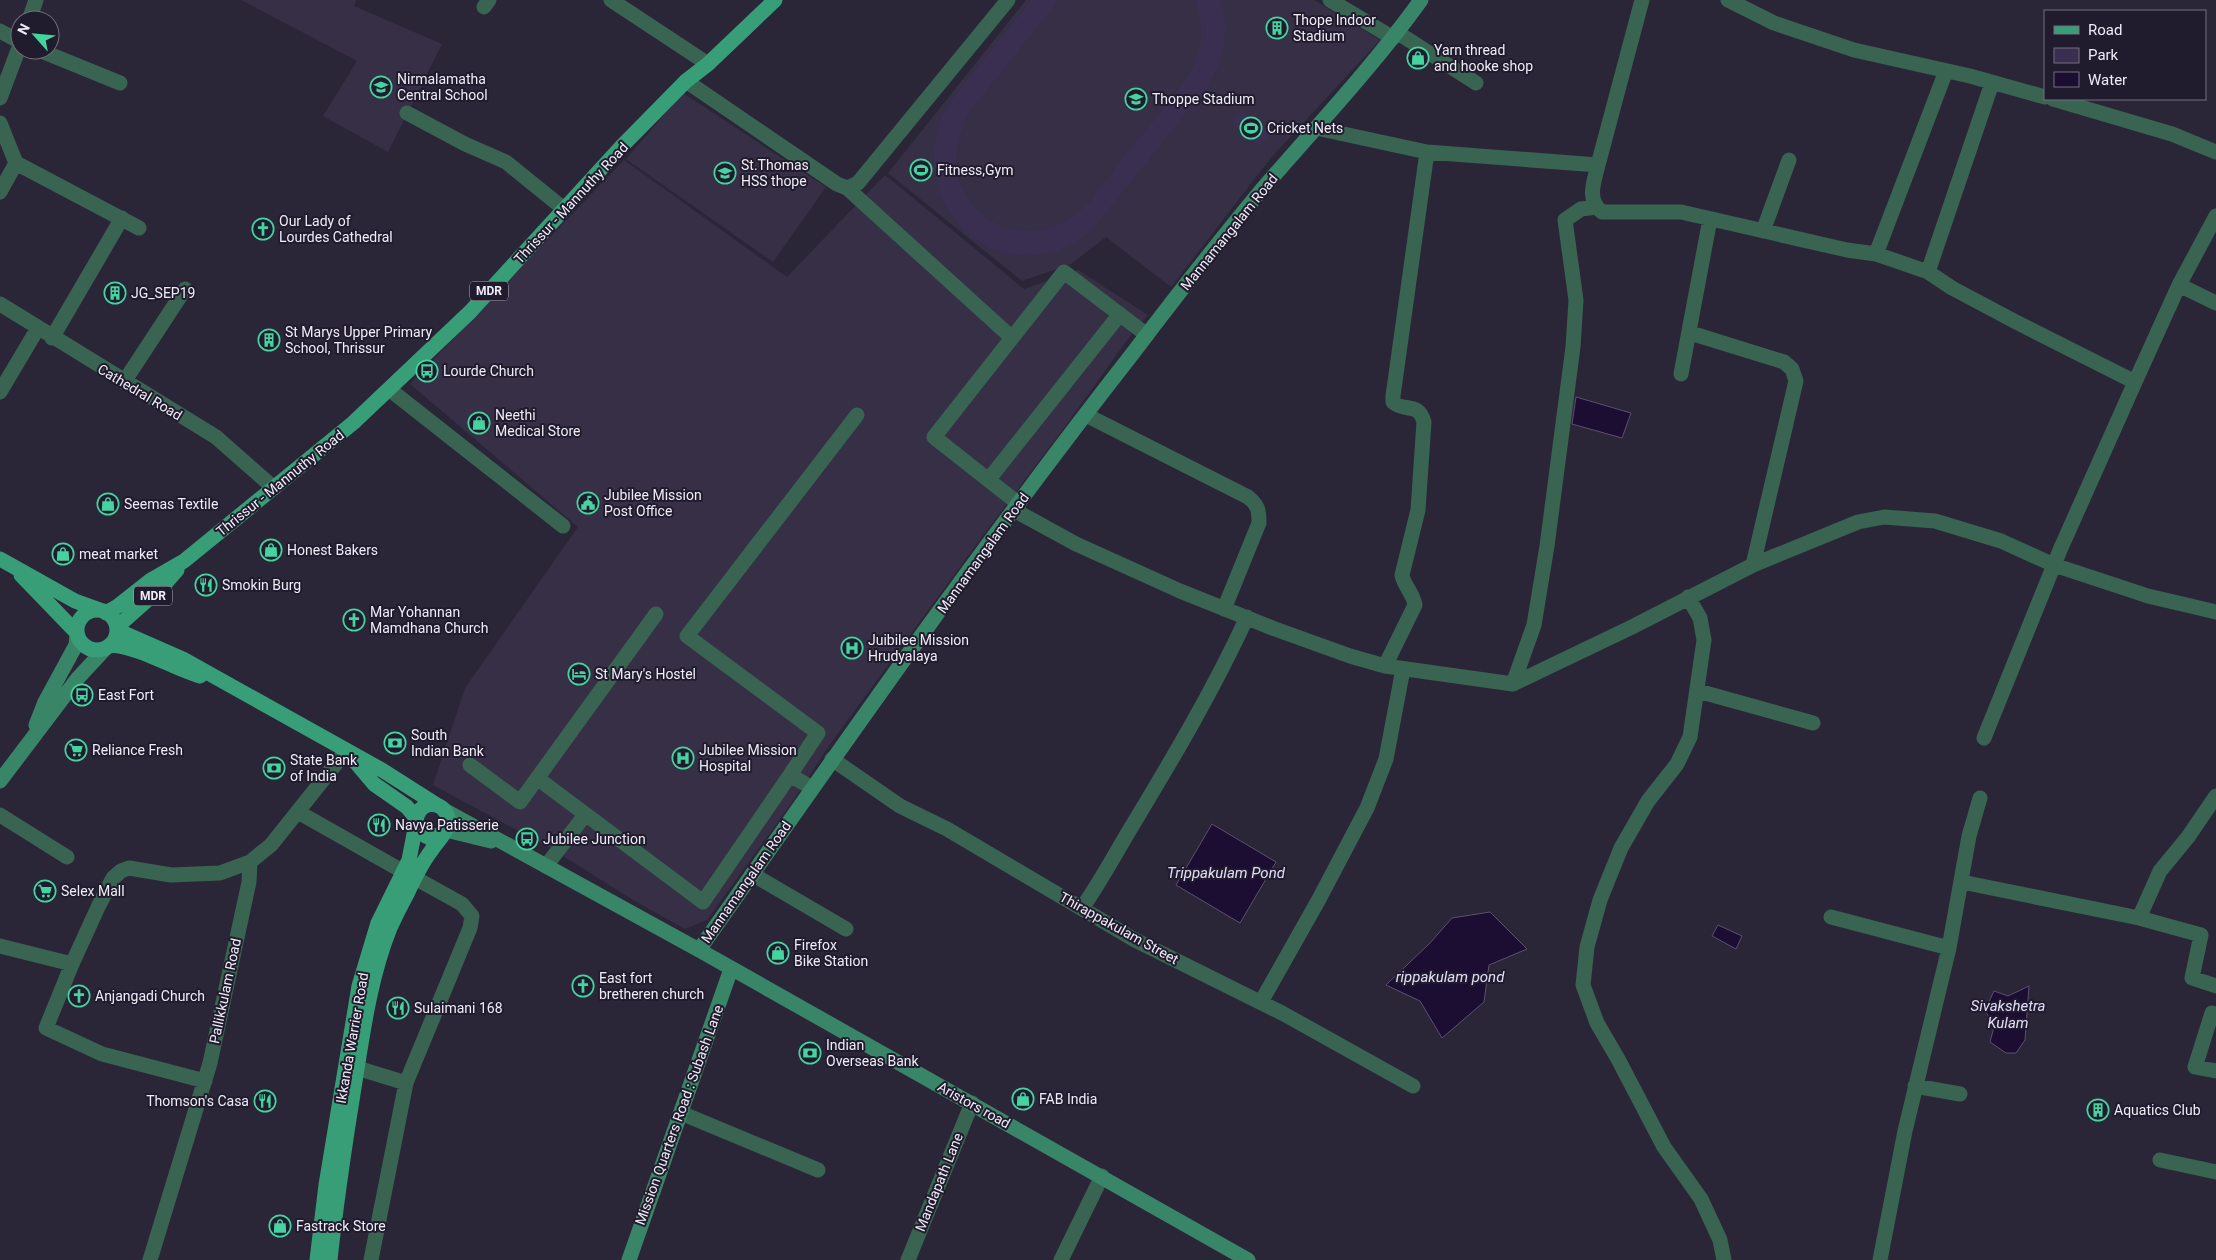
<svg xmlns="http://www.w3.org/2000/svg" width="2216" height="1260" viewBox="0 0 2216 1260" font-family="Roboto,sans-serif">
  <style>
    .built { fill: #362f46 }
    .green { fill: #3a2f51 }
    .water { fill: #1c0d33; stroke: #5b506e }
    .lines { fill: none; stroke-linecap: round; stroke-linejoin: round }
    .street { stroke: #386451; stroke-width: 15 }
    .secondary { stroke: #398567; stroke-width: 15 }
    .primary { stroke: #379e78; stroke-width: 15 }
    .labels { text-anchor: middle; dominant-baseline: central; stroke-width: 4; stroke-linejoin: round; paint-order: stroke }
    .shield { fill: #211c2d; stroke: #b1aebb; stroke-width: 1 }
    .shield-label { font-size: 12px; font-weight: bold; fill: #efecf8 }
    .poi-label { font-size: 14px; fill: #efecf8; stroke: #211c2d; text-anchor: start }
    .street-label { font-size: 14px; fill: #efecf8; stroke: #211c2d }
    .water-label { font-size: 15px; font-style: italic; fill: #e4dcfa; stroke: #211c2d }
  </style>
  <rect width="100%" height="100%" fill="#2b2637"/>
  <path class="built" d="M241,0H356L354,6L442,44L388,152L323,116L357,61Z
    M1026,0H1314L1380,40L1270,159L1171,287L1106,237L1071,264L1022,281L888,173Z
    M683,93L826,187L773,262L626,159Z
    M624,160L787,277L885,175L1024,289L1078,270L1148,315L1133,332L1064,428L979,541L828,747L793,801L707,920L685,929L633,900L552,849L433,785L465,688L578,527L410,384Z"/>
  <path class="green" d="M1031,0H1059L969,113C962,128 956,143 956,160C956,209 1007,243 1052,227C1062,223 1073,217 1081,210C1096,197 1107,178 1119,162C1142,133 1182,92 1196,59C1204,39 1202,20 1195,0H1221C1230,32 1224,63 1205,90L1091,231C1081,238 1071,246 1059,250C983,276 918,206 937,132C943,105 964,84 981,63C998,42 1014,21 1031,0Z
    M1241,110L1271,133L1260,146L1231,123Z"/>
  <path class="water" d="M1576,397L1631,413L1622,438L1572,424Z
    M1212,824L1276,862L1240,923L1176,885Z
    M1490,912L1527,949L1489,965L1484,1002L1442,1038L1420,1001L1386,985L1430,943L1452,918Z
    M1718,925L1742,936L1736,949L1712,936Z
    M2029,986L2025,1040L2016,1053H2006L1990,1042L1994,1027L1985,1010L1994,991L2008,996Z"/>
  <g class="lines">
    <path class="street" d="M611,0L708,64
      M1330,0L1393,38
      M1728,0L1774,23L1854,50L1970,76L2045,97
      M484,7L489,0
      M29,20L36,0
      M0,31L20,42
      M1398,33L1476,83
      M39,50L120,83
      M686,81L837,184L847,188L858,183L1008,0
      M0,98L20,45
      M2053,99L2172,134L2216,152
      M407,113L465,144L506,162L564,209
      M0,123L16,163L139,228
      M1316,128L1427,152L1598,165L1642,0
      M1598,165C1594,182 1586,200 1602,212H1681L1847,250L1876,254L1928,272L1952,288L2016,322L2135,382
      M847,188L1011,337
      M0,192L16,163
      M1763,231L1789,160
      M1876,254L1946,71
      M1928,272L1992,83
      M2179,285L2216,303
      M0,304L216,437L274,488
      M1697,335L1784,362L1792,369L1796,381L1753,565
      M52,338L122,218
      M1681,374L1710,219
      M124,382L185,289
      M389,389L563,526
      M0,392L38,328
      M1086,415L1248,497C1258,505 1259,510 1259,523L1224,609
      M989,479L1120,314
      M1019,504L934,437L1064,272L1147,335
      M1014,510L1076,544L1180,591L1275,629L1350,656L1385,666L1513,684L1632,627L1753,565L1858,522L1884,517L1935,521L2001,541L2054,565L2148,596L2216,612
      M1688,597L1700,618L1704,640L1690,737L1677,764L1648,801L1621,848L1600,900L1587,947L1583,985L1597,1023L1618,1059L1664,1147L1701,1199L1720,1240L1724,1260
      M1385,666L1415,605C1413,593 1404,586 1402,575L1418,510L1424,422C1418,401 1405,413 1393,402V396L1427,152
      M1513,684L1534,625L1547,546L1573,347L1576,300L1565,220L1581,209L1596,207
      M1698,691L1813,723
      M1984,738L2060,550L2135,382L2179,285L2216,216
      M832,759L900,806L947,829L1135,940L1282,1013L1413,1086
      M470,765L520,802L656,614
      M790,775L818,733L687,636L857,415
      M537,778L703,902L790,775L812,788
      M2216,796L2188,837L2160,871L2139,918L2201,935L2192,978L2216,986
      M298,812L404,872
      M0,815L67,857
      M546,866L585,815
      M752,874L846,929
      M1962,882L2139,918
      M1082,908C1101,881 1115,854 1132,826C1173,758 1214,689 1247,617
      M1831,917L1949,948
      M0,946L72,964L99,905L113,878L121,871L129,868L171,875L220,873L250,862
      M72,964L46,1028L102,1054L205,1081
      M1261,1002L1318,901L1367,808L1386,759L1403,669
      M2212,1013L2195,1067L2216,1071
      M357,1068L406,1083L470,928L472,916L462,904L415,878
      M1915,1086L1960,1094
      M681,1113L818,1170
      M2160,1160L2216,1172
      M150,1260L210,1063L249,882L250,862L271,845L346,751
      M371,1260L406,1083
      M908,1260L972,1103
      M1061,1260L1102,1176
      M1880,1260L1905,1131L1949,948L1969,836L1980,798"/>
    <path class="secondary" d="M36,725L45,702L76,645L77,635
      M0,781L78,678L105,649
      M444,810L699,950L1248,1260
      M446,830L491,841
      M699,950C840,749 981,547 1133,353C1174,299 1216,245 1259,193C1314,129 1372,68 1421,0
      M629,1260L731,969"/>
    <path class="primary" d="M0,559L75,601L100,610
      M21,575L77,633
      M77 630a20 20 0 1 1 40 0a20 20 0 1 1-40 0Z
      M106,613L118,606L151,580L184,561L353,423L470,312L622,146L686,81L708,64L775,0
      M117,627L162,587L177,570
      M117,630L183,659L382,770L437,805
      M111,645C143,648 170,667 200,676
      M352,758L374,784L407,807L416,818
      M317,1260L326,1185L359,986L378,923L409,860L416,824
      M330,1260C336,1204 344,1150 353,1094C362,1039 369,980 390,928C395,917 401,905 407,894C414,879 421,864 431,851C436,843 445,835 448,826C450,817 445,807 436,805C416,800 407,830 430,838L444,833"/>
  </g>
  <defs>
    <g id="building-ring" transform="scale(1.125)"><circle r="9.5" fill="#211c2d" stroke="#44d4a0" stroke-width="1.5"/><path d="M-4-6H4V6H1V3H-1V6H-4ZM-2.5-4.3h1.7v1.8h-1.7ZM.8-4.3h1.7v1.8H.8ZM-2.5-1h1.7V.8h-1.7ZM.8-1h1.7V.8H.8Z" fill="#44d4a0"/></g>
    <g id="shop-ring" transform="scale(1.125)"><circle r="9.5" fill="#211c2d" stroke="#44d4a0" stroke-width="1.5"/><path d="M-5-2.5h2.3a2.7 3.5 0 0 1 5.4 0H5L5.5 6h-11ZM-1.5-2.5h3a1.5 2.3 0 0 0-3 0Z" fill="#44d4a0"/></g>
    <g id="school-ring" transform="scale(1.125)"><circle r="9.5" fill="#211c2d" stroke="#44d4a0" stroke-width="1.5"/><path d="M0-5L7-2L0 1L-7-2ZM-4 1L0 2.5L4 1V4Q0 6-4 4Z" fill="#44d4a0"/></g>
    <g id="stadium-ring" transform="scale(1.125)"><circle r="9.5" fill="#211c2d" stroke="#44d4a0" stroke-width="1.5"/><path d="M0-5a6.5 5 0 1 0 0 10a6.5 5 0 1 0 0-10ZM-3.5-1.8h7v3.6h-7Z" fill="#44d4a0"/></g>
    <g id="church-ring" transform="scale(1.125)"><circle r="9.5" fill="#211c2d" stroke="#44d4a0" stroke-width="1.5"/><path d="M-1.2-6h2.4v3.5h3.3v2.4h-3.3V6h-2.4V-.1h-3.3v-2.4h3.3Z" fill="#44d4a0"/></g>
    <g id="bus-ring" transform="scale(1.125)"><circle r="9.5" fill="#211c2d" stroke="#44d4a0" stroke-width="1.5"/><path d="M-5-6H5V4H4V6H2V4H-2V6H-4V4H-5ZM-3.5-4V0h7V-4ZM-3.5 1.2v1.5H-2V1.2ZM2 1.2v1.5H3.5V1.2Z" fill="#44d4a0"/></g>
    <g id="civic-ring" transform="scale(1.125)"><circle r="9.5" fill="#211c2d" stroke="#44d4a0" stroke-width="1.5"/><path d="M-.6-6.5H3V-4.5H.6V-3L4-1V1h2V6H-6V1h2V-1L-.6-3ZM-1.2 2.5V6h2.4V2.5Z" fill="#44d4a0"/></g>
    <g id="restaurant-ring" transform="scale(1.125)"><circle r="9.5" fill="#211c2d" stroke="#44d4a0" stroke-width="1.5"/><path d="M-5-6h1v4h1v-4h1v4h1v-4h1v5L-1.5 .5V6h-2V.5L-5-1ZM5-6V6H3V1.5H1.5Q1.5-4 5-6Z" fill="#44d4a0"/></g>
    <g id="hospital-ring" transform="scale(1.125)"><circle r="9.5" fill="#211c2d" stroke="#44d4a0" stroke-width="1.5"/><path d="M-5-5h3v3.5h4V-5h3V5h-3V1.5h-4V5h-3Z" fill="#44d4a0"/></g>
    <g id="hotel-ring" transform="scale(1.125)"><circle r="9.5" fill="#211c2d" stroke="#44d4a0" stroke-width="1.5"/><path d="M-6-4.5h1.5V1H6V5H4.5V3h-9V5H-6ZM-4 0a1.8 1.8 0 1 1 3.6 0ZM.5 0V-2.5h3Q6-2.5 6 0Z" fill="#44d4a0"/></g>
    <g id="bank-ring" transform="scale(1.125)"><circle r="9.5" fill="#211c2d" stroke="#44d4a0" stroke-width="1.5"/><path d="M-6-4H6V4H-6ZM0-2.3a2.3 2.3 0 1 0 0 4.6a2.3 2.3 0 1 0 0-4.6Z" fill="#44d4a0"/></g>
    <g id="supermarket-ring" transform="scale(1.125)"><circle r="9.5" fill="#211c2d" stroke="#44d4a0" stroke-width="1.5"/><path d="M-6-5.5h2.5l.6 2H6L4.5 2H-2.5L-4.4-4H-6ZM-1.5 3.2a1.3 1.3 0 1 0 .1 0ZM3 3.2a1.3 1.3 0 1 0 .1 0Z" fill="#44d4a0"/></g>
  </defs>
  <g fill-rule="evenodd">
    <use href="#building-ring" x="1277" y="28"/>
    <use href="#shop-ring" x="1418" y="58"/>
    <use href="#school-ring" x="381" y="87"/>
    <use href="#school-ring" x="1136" y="99"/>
    <use href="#stadium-ring" x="1251" y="128"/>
    <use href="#stadium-ring" x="921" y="170"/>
    <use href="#school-ring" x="725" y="173"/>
    <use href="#church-ring" x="263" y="229"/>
    <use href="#building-ring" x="115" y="293"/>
    <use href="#building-ring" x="269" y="340"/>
    <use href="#bus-ring" x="427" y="371"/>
    <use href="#shop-ring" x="479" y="423"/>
    <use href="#civic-ring" x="588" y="503"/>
    <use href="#shop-ring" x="108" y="504"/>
    <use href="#shop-ring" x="271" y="550"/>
    <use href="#shop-ring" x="63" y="554"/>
    <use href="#restaurant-ring" x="206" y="585"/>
    <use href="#church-ring" x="354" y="620"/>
    <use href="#hospital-ring" x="852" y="648"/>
    <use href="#hotel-ring" x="579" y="674"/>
    <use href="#bus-ring" x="82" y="695"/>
    <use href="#bank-ring" x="395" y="743"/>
    <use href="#supermarket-ring" x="76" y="750"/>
    <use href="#hospital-ring" x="683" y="758"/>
    <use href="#bank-ring" x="274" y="768"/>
    <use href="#restaurant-ring" x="379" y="825"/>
    <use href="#bus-ring" x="527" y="839"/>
    <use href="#supermarket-ring" x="45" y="891"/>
    <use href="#shop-ring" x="778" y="953"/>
    <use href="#church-ring" x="583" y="986"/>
    <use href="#church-ring" x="79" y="996"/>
    <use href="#restaurant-ring" x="398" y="1008"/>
    <use href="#bank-ring" x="810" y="1053"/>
    <use href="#shop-ring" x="1023" y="1099"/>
    <use href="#restaurant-ring" x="265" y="1101"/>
    <use href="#building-ring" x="2098" y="1110"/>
    <use href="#shop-ring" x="280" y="1226"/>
  </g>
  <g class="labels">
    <g class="shield">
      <rect x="470" y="281.5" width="38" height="19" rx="4"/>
      <rect x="134" y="586.5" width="38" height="19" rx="4"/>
    </g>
    <g class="shield-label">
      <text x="489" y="291">MDR</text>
      <text x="153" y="596">MDR</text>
    </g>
    <g class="poi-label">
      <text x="1293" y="20">Thope Indoor<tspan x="1293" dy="16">Stadium</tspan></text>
      <text x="1434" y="50">Yarn thread<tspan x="1434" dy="16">and hooke shop</tspan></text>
      <text x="397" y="79">Nirmalamatha<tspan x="397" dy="16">Central School</tspan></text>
      <text x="1152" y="99">Thoppe Stadium</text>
      <text x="1267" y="128">Cricket Nets</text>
      <text x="741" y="165">St.Thomas<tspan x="741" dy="16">HSS thope</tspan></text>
      <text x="937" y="170">Fitness,Gym</text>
      <text x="279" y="221">Our Lady of<tspan x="279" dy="16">Lourdes Cathedral</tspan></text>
      <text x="131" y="293">JG_SEP19</text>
      <text x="285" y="332">St Marys Upper Primary<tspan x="285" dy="16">School, Thrissur</tspan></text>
      <text x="443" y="371">Lourde Church</text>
      <text x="495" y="415">Neethi<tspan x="495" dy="16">Medical Store</tspan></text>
      <text x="604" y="495">Jubilee Mission<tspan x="604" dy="16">Post Office</tspan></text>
      <text x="124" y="504">Seemas Textile</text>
      <text x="287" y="550">Honest Bakers</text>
      <text x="79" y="554">meat market</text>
      <text x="222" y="585">Smokin Burg</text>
      <text x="370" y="612">Mar Yohannan<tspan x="370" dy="16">Mamdhana Church</tspan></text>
      <text x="868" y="640">Juibilee Mission<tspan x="868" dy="16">Hrudyalaya</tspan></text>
      <text x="595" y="674">St Mary's Hostel</text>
      <text x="98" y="695">East Fort</text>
      <text x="411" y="735">South<tspan x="411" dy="16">Indian Bank</tspan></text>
      <text x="92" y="750">Reliance Fresh</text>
      <text x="699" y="750">Jubilee Mission<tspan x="699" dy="16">Hospital</tspan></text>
      <text x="290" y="760">State Bank<tspan x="290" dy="16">of India</tspan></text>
      <text x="395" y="825">Navya Patisserie</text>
      <text x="543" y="839">Jubilee Junction</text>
      <text x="61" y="891">Selex Mall</text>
      <text x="794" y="945">Firefox<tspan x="794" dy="16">Bike Station</tspan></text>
      <text x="599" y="978">East fort<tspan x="599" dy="16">bretheren church</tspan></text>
      <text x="95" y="996">Anjangadi Church</text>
      <text x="414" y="1008">Sulaimani 168</text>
      <text x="826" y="1045">Indian<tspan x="826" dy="16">Overseas Bank</tspan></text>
      <text x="1039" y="1099">FAB India</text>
      <text x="249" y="1101" text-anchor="end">Thomson's Casa</text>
      <text x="2114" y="1110">Aquatics Club</text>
      <text x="296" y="1226">Fastrack Store</text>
    </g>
    <g class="street-label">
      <text transform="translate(571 203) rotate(-47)">Thrissur - Mannuthy Road</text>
      <text transform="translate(1229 232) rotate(-51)">Mannamangalam Road</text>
      <text transform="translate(140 392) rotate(31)">Cathedral Road</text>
      <text transform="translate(280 483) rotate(-39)">Thrissur - Mannuthy Road</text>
      <text transform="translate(983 553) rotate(-54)">Mannamangalam Road</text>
      <text transform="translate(746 882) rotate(-55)">Mannamangalam Road</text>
      <text transform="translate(1119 928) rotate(29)">Thirappakulam Street</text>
      <text transform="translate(225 991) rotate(-78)">Pallikkulam Road</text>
      <text transform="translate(352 1038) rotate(-80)">Ikkanda Warrier Road</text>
      <text transform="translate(974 1105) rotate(29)">Aristors road</text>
      <text transform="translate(679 1115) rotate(-70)">Mission Quarters Road : Subash Lane</text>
      <text transform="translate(939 1182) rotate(-68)">Mandapath Lane</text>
    </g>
    <g class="water-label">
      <text x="1226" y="873">Trippakulam Pond</text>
      <text x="1450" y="977">rippakulam pond</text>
      <text x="2008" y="1006">Sivakshetra<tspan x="2008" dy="17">Kulam</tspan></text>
    </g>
  </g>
  <rect x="2044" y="10" width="162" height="90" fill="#211c2d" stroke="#736f7e"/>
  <rect x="2054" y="26" width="25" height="8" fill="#379e78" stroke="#736f7e"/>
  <text x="2088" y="35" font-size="15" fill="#efecf8">Road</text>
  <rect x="2054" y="48" width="25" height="15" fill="#3a2f51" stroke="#736f7e"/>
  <text x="2088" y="60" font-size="15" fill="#efecf8">Park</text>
  <rect x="2054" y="72" width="25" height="15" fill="#1c0d33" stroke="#736f7e"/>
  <text x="2088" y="85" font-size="15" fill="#efecf8">Water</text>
  <g transform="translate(35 35) rotate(297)"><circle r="24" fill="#211c2d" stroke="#736f7e"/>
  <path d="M0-4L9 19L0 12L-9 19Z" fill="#44d4a0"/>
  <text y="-8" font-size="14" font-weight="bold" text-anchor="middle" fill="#efecf8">N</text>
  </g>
</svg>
